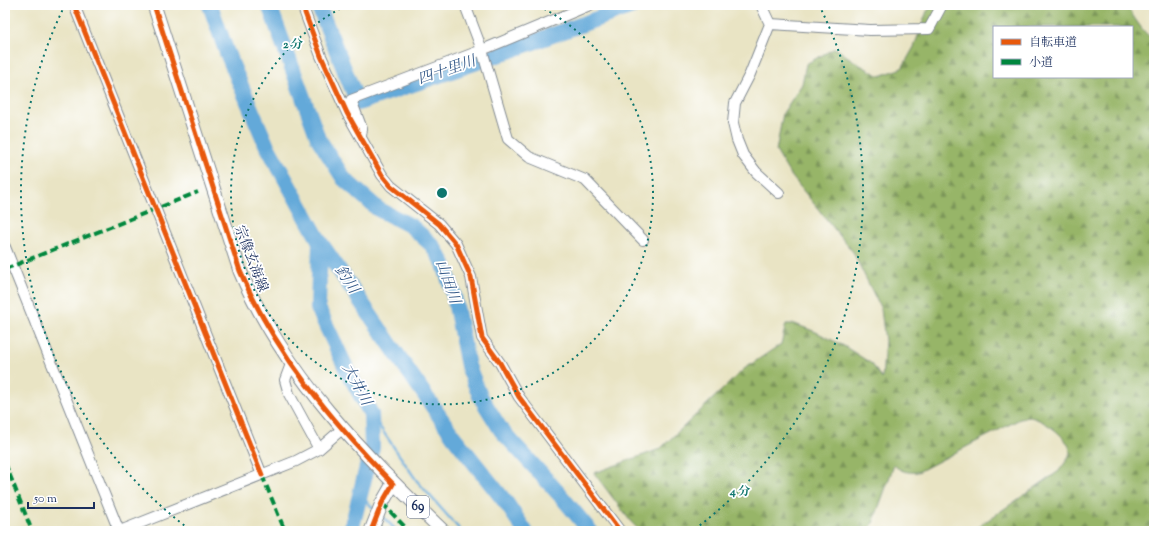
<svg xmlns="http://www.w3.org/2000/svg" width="1159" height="536" viewBox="0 0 1159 536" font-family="'Sorts Mill Goudy','Noto Serif JP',serif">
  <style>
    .forest { fill: url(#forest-firs); stroke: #597263; fill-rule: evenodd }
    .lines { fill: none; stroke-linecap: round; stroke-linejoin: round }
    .stream { stroke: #64a9d9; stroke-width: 2.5 }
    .river { stroke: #64a9d9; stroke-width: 16 }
    .minor-casing { stroke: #828a91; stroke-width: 12 }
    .major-casing { stroke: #828a91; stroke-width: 15 }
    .minor { stroke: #fff; stroke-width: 10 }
    .major { stroke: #fff; stroke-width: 13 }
    .quiet { stroke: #00873e; stroke-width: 4; stroke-dasharray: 8 4; stroke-linecap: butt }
    .cycleway-casing { stroke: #fff; stroke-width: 8 }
    .cycleway { stroke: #e8590c; stroke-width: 5 }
    .ring { fill: none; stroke: #0f766e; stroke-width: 2; stroke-dasharray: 2 4 }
    .labels { text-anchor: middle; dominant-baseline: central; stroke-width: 3.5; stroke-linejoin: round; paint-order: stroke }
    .shield { fill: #fff; stroke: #5f6d8e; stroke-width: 1 }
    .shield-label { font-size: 13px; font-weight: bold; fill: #1b2f5e }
    .street-label { font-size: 14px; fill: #1b2f5e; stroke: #fff }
    .water-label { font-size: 15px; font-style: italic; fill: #355a89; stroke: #fff }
    .centre { fill: #0f766e; stroke: #fff; stroke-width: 2 }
    .ring-label { font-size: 12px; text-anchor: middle; font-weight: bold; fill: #0f766e; stroke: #fff; stroke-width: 3.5; stroke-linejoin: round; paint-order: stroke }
  </style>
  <defs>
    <pattern id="forest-firs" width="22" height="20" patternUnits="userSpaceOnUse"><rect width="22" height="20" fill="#97b568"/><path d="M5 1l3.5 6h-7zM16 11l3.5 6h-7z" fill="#7a9459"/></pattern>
  </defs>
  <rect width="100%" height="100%" fill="#fff"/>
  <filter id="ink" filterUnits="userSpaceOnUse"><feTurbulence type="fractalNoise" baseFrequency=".025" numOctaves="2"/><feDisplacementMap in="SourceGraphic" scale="8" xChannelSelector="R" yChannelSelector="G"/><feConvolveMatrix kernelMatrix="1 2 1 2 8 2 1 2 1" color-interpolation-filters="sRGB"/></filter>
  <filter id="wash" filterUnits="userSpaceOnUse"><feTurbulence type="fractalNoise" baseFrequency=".012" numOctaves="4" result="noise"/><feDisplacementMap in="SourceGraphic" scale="16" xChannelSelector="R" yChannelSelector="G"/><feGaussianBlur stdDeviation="0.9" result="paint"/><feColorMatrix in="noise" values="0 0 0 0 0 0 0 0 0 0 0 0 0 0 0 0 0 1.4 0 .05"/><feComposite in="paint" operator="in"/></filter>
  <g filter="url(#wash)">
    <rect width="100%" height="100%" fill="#e9e4c4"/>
    <path class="forest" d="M934,5H1126C1135,18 1141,31 1154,40V531H972L1059,471C1062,466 1069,459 1070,452C1071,439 1042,418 1029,417C1027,417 1023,419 1020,419L918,472C909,473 901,472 894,465L873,523L868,531H640L631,522L594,473L660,449L744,369L781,344L786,324H795L816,332L844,346L872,364L882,379L885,341L881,309L853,252L789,173L776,151L783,113L802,84L806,64L835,48L860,65L880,76L902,68L914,47L927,11ZM994,27H1132V77H994Z"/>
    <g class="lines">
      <path class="stream" d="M371,414L417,481L461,531
        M359,494L375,510
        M382,516L397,531"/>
      <path class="river" d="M210,5L227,53L266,144L320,242L453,436L507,504L525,531
        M269,5L318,138L344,179L378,209L411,226L432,245L444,264L454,296L468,366L480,396L501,430L561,496L590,531
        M318,5L358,103L495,56L635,5
        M320,242L318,308L347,370L371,414L372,447L351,531"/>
    </g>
  </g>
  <g filter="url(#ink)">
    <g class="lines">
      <g class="minor-casing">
        <path id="minor" d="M74,5L262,475
          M302,5L321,56L347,113L382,175L391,186L439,224L456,244L471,277L482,338L500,363L519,397L620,531
          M465,5L482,50L508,139L529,157L585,180L643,240
          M761,5L770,24L750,74L735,103L733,123L737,140L743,155L756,172L779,193
          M770,24L870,30L929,29L942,5
          M361,136L362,129L351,100L482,50L590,5
          M5,247L119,531
          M291,364L285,380L289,394L319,449
          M120,531L296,461L319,449L342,429"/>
      </g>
      <g class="major-casing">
        <path id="major" d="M154,5L240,271C285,376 362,453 443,531
          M371,531L382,503L393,484"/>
      </g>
      <use href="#minor" class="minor"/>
      <use href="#major" class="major"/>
      <path class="quiet" d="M5,269L198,192
        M5,463L32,531
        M262,475L285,531
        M382,503L409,531"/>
      <g class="cycleway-casing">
        <path id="cycleway" d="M74,5L262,475
          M154,5L240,271C275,353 332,421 393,484L382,503L371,531
          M302,5L321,56L347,113L382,175L391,186L439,224L456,244L471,277L482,338L500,363L519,397L620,531"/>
      </g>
      <use href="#cycleway" class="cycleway"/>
    </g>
  </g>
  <g class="ring">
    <path d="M539 6A211 211 0 1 1 345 6"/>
    <path d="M189 529A421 421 0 0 1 65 5M819 5A421 421 0 0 1 695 529"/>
  </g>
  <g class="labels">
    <rect class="shield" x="407" y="496" width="22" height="22" rx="3"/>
    <g class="shield-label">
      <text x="418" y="507">69</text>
    </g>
    <g class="street-label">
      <text transform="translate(250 259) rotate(69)">宗像玄海線</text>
    </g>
    <g class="water-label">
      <text transform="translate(447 71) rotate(-19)">四十里川</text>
      <text transform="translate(346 280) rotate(56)">釣川</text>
      <text transform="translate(447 282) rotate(71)">山田川</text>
      <text transform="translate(356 385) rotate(62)">大井川</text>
    </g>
  </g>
  <circle cx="442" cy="193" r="6" class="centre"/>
  <g class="ring-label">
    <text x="293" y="48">2 分</text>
    <text x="740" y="495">4 分</text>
  </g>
  <rect width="1159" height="536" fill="none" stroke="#fff" stroke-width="20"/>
  <rect x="993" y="26" width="140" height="52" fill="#ffffff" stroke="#a4acbf"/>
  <rect x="1001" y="39" width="20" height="6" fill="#e8590c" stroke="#a4acbf"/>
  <text x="1029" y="46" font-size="12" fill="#1b2f5e">自転車道</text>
  <rect x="1001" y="59" width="20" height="6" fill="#00873e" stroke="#a4acbf"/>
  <text x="1029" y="66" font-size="12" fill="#1b2f5e">小道</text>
  <path d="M28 502v6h66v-6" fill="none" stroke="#1b2f5e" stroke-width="2"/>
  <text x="34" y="502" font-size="12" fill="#1b2f5e" stroke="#ffffff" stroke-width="3" paint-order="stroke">50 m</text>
</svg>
